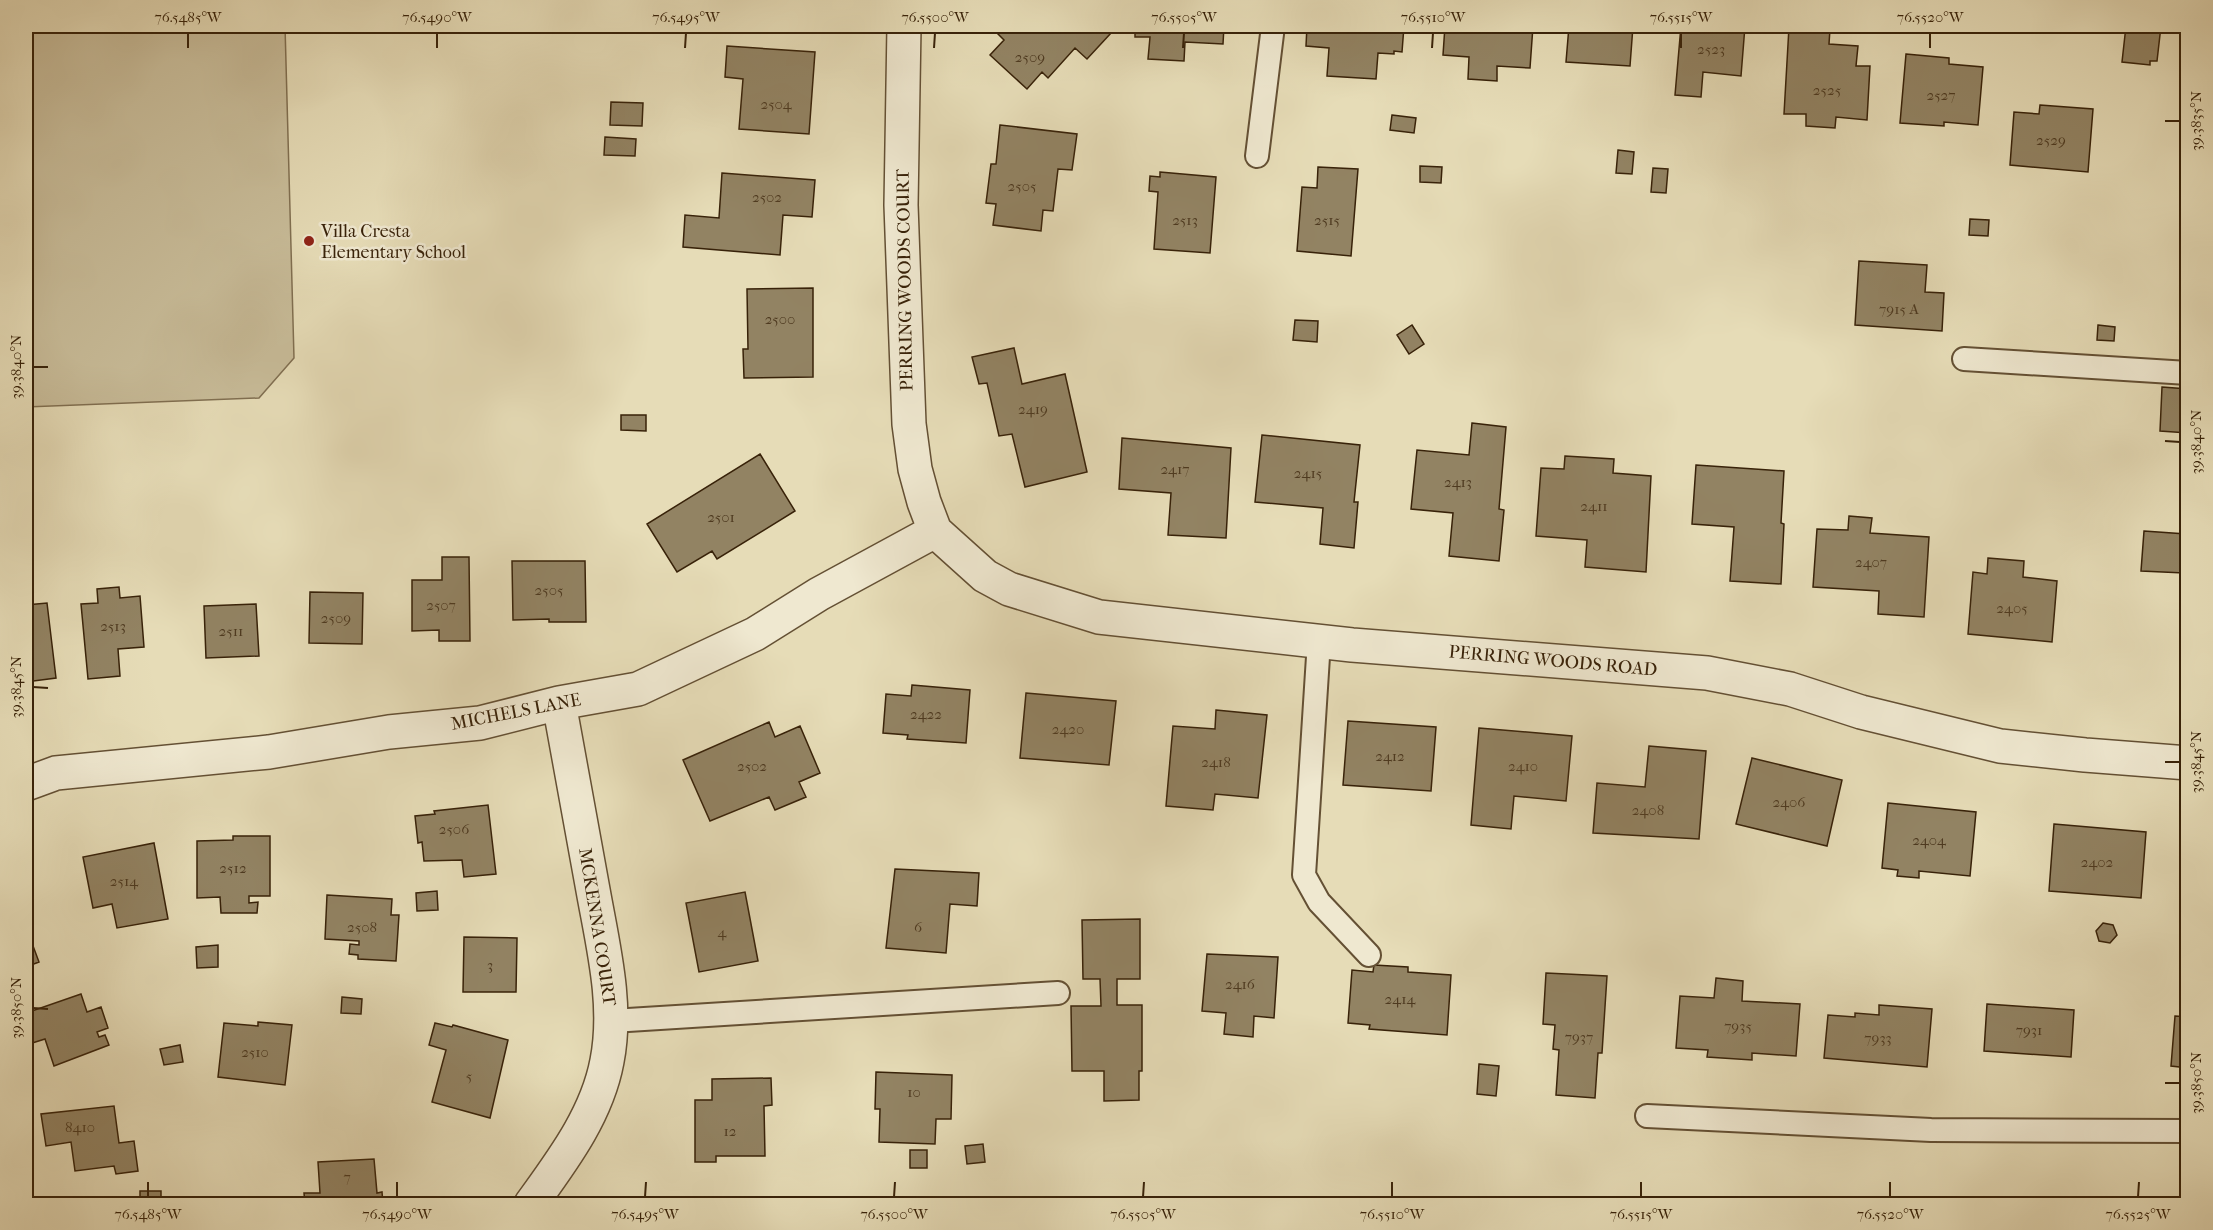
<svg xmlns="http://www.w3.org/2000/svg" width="2213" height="1230" viewBox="0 0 2213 1230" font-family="'IM FELL French Canon',serif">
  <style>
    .green { fill: #c8bc99; stroke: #806f51; stroke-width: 1.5 }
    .building { fill: #928363; stroke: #382209; stroke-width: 1.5 }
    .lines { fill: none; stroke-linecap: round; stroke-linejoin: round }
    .service-casing { stroke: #645034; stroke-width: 26 }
    .minor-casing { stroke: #645034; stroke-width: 36 }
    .service { stroke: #efe8d0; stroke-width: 22 }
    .minor { stroke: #efe8d0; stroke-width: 33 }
    .ticks { fill: none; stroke: #382209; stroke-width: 2 }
    .poi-dot { fill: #8f2418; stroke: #efe8d0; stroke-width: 2 }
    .labels { text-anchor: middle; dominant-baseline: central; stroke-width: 5; stroke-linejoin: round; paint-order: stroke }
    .number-label { font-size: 15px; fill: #4e3a20 }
    .poi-label { font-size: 18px; fill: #382209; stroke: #efe8d0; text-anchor: start }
    .street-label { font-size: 18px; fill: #382209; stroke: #efe8d0 }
    .neatline { fill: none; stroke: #382209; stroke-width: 2 }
    .ticks-label { font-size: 15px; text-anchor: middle; fill: #382209 }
  </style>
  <rect width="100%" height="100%" fill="#e6dcb7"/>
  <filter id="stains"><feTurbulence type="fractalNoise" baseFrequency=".00333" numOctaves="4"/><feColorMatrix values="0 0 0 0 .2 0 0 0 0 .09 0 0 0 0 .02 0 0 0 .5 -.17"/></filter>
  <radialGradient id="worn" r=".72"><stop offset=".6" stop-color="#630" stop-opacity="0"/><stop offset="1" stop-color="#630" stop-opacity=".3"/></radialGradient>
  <path class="green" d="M26,26H285L294,358L259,398L26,407Z"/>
  <path class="building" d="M1002,26H1103L1111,33L1087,59L1075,48L1048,78L1042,72L1027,89L990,55L1004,40L996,32Z
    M1135,26H1224L1223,44L1185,42L1184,61L1148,59L1150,37H1135Z
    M1307,26H1404L1402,52L1394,51V54L1378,53L1376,79L1327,76L1329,48L1306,46Z
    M1445,26H1533L1530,68L1497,66V81L1468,79L1469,57L1443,55Z
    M1569,26H1633L1630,66L1566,62Z
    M1681,26H1745L1741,76L1703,72L1701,97L1675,95Z
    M2126,26H2161L2157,61H2150V65L2122,62Z
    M1789,27L1830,29L1829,44L1858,46L1856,66H1870L1867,120L1836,117L1835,128L1806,126V114H1784Z
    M727,46L815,52L809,134L739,129L743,79L725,77Z
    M1906,54L1949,58V64L1983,67L1978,125L1944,122V126L1900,123Z
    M611,102L643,103L642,126L610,125Z
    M2040,105L2093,109L2088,172L2010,165L2014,112L2039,114Z
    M1392,115L1416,118L1414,133L1390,130Z
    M1000,125L1077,134L1072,170L1058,169L1053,211L1043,210L1041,231L993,225L996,204L986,203L991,164H996Z
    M605,137L636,139L635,156L604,155Z
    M1618,150L1634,152L1632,174L1616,173Z
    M1420,166L1442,167L1441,183L1420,182Z
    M1318,167L1358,169L1351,256L1297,251L1302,187L1317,188Z
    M1653,168L1668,169L1666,193L1651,192Z
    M1160,172L1216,177L1210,253L1154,249L1158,192L1149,191L1150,176L1160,177Z
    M722,173L815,180L812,217L783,215L780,255L683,247L685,215L719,218Z
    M1970,219L1989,220L1988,236L1969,235Z
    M1859,261L1927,265L1925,292L1944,293L1942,331L1855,325Z
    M813,288V377L744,378L743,349H748L747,289Z
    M1295,320L1318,321L1317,342L1293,340Z
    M1412,325L1424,344L1409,354L1397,335Z
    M2098,325L2115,327L2114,341L2097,340Z
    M1014,348L1022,384L1065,374L1087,472L1025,487L1012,434L999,436L987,383L979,384L972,357Z
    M2162,387L2188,389V433L2160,431Z
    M621,415H646V431L621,430Z
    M1472,423L1506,427L1499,509L1504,510L1499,561L1449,556L1453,513L1411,509L1417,450L1469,455Z
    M1262,435L1360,445L1354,502H1358L1354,548L1320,544L1323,508L1255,502Z
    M1122,438L1231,448L1226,538L1168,535L1171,493L1119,489Z
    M760,454L795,511L717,559L712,551L677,572L647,524Z
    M1565,456L1614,459L1613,473L1651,476L1646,572L1585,567L1587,540L1536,536L1541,468L1564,469Z
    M1696,465L1784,471L1781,523L1784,524L1781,584L1730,581L1734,527L1692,524Z
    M1849,516L1872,518L1870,533L1929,537L1924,617L1878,614L1879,591L1813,587L1817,529L1848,530Z
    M2144,531L2186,534L2184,573L2141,571Z
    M442,557H469L470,641H439V630L412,631V580H442Z
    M1988,558L2024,561L2023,577L2057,581L2052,642L1968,634L1973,572L1987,574Z
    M512,561H585L586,622H549V619L513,620Z
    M119,587L120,598L140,596L144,647L118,649L120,676L88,679L81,604L98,603L97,589Z
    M310,592L363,593L362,644L309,643Z
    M47,603L56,678L26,682V605Z
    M256,604L259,656L206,658L204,606Z
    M912,685L970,690L966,743L907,739L908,735L883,733L886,694L911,696Z
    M1026,693L1116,701L1109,765L1020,758Z
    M1216,710L1267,715L1258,798L1215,794L1213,810L1166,806L1173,726L1215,729Z
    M1348,721L1436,727L1431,791L1343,785Z
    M769,722L775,737L800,726L820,773L799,782L806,797L775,810L769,797L710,821L683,760Z
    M1479,728L1572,736L1566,801L1514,796L1511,829L1471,825Z
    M1649,746L1706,751L1699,839L1593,833L1597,783L1645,787Z
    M1752,758L1842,780L1827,846L1736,824Z
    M1888,803L1976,812L1970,876L1919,871V878L1897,876L1898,870L1882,868Z
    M488,805L496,874L464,877L462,860L424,861L422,842L418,843L415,816L435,814L434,811Z
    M2054,824L2146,832L2141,898L2049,891Z
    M233,836H270V896H249V903L258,902L257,913H221L220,897L197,898V841L233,840Z
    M154,843L168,919L117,928L112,904L93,908L83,857Z
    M895,869L979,873L977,906L950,904L946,953L886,948Z
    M437,891L438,910L417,911L416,893Z
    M745,892L758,961L699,972L686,903Z
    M327,895L392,899L391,915H399L396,961L358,959V955L349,954L350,944L359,945V941L325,939Z
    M1140,919V979H1117V1005H1142V1071H1139V1100L1104,1101V1071H1072L1071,1006H1101L1100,979H1083L1082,920Z
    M2103,923L2113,925L2117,935L2110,943L2099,941L2096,931Z
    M26,927L39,962L26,967Z
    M464,937L517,938L516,992H463Z
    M218,945V967L197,968L196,947Z
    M1207,954L1278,957L1274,1018L1254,1016L1253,1037L1224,1034L1226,1013L1202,1011Z
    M1374,965L1408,967V972L1451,975L1447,1035L1369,1029L1370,1025L1348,1023L1352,970L1373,972Z
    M1546,973L1607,976L1602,1053H1598L1595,1098L1556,1095L1559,1050L1553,1049L1555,1025L1543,1024Z
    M1716,978L1743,981L1742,1001L1800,1004L1796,1056L1752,1053V1060L1707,1057L1708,1050L1676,1048L1680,996L1714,998Z
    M81,994L87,1012L101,1007L108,1028L97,1032L99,1037L105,1035L109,1045L54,1066L45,1039L26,1045V1013Z
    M342,997L362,999L361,1014L341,1013Z
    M1987,1004L2074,1010L2071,1057L1984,1051Z
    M1879,1005L1932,1009L1927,1067L1824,1058L1828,1015L1855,1017V1013L1879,1015Z
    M2175,1016L2188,1017V1068L2171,1066Z
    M258,1022L292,1025L285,1085L218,1077L224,1023L258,1026Z
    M435,1023L452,1027L453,1025L508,1040L490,1118L432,1102L446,1050L429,1045Z
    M180,1045L183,1062L164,1065L160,1049Z
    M1479,1064L1499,1066L1496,1096L1477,1094Z
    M876,1072L952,1075L951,1119H936L935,1144L879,1142L880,1109H875Z
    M771,1078L772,1105L764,1106L765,1156H716V1162H695V1100H712V1079Z
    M114,1106L119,1143L134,1141L138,1171L116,1174L114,1166L75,1171L71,1142L46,1146L41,1114Z
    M983,1144L985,1162L967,1164L965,1146Z
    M910,1150H927V1168H910Z
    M374,1159L377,1193L382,1192L383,1204H305L304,1193H320L318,1162Z
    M140,1191H161V1204H140Z"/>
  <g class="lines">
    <g class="service-casing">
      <path id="service" d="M1257,156L1273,26
        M1964,359L2188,373
        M1319,641L1304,875L1319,902L1369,955
        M612,1021L1058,993
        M1647,1116L1931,1130L2188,1131"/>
    </g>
    <g class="minor-casing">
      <path id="minor" d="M904,26L901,205L909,424L915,469L924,502L935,531L985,576L1009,589L1099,617L1352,645L1707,673L1790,689L1861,712L2000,746L2085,755L2188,763
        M26,784L56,773L269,752L389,732L480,723L559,703L638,689L755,634L819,594L935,531
        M531,1204C562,1161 597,1115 607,1061C618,1005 603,946 593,890C582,828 570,765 559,703"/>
    </g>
    <use href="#service" class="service"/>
    <use href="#minor" class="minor"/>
  </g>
  <path class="ticks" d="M188,48V33M437,48V33M685,48L686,33M934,48L935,33M1183,48L1184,33M1432,48L1433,33M1681,48V33M1930,48V33M2165,121H2180M33,367H48M2165,441L2180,442M33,687L48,688M2165,762H2180M33,1008L48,1009M2165,1083H2180M148,1197V1182M397,1197V1182M645,1197L646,1182M894,1197L895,1182M1143,1197L1144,1182M1392,1197V1182M1641,1197V1182M1890,1197V1182M2138,1197L2139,1182"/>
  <circle class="poi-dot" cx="309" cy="241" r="6"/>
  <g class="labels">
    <g class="number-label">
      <text x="1711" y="49">2523</text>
      <text x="1030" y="57">2509</text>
      <text x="1827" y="90">2525</text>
      <text x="1941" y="95">2527</text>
      <text x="776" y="104">2504</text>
      <text x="2051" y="140">2529</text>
      <text x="1022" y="186">2505</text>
      <text x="767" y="197">2502</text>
      <text x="1185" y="220">2513</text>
      <text x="1327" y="220">2515</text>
      <text x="1899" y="309">7915 A</text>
      <text x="780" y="319">2500</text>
      <text x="1033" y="409">2419</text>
      <text x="1175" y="469">2417</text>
      <text x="1308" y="473">2415</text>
      <text x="1458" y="482">2413</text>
      <text x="1594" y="506">2411</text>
      <text x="721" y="517">2501</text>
      <text x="1871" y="562">2407</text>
      <text x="549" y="590">2505</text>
      <text x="441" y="605">2507</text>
      <text x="2012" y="608">2405</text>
      <text x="336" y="618">2509</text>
      <text x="113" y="626">2513</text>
      <text x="231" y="631">2511</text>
      <text x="926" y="714">2422</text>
      <text x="1068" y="729">2420</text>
      <text x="1390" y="756">2412</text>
      <text x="1216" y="762">2418</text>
      <text x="752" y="766">2502</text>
      <text x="1523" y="766">2410</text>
      <text x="1789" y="802">2406</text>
      <text x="1648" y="810">2408</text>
      <text x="454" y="829">2506</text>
      <text x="1929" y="840">2404</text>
      <text x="2097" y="862">2402</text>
      <text x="233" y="868">2512</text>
      <text x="124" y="881">2514</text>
      <text x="362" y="927">2508</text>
      <text x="918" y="927">6</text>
      <text x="722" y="932">4</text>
      <text x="490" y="965">3</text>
      <text x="1240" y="984">2416</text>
      <text x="1400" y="999">2414</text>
      <text x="1738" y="1026">7935</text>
      <text x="2029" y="1030">7931</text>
      <text x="1579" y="1037">7937</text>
      <text x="1878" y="1038">7933</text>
      <text x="255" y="1052">2510</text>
      <text x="469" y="1076">5</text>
      <text x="914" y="1092">10</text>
      <text x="80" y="1127">8410</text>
      <text x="730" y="1131">12</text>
      <text x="347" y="1177">7</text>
    </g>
    <g class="poi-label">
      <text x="321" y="231">Villa Cresta<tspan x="321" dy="21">Elementary School</tspan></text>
    </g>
    <g class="street-label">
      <text transform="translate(905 280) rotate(-91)">PERRING WOODS COURT</text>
      <text transform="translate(1553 661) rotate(5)">PERRING WOODS ROAD</text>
      <text transform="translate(516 712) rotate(-11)">MICHELS LANE</text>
      <text transform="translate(597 927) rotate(81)">MCKENNA COURT</text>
    </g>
  </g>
  <rect width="2213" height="1230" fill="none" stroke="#e6dcb7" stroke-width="66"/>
  <rect x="33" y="33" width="2147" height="1164" class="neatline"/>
  <g class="ticks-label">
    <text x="188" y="22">76.5485°W</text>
    <text x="437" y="22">76.5490°W</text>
    <text x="686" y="22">76.5495°W</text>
    <text x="935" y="22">76.5500°W</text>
    <text x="1184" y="22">76.5505°W</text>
    <text x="1433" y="22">76.5510°W</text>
    <text x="1681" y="22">76.5515°W</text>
    <text x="1930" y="22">76.5520°W</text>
    <text transform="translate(2196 121) rotate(-90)" y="5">39.3835°N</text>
    <text transform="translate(16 367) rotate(-90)" y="5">39.3840°N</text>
    <text transform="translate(2196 442) rotate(-90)" y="5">39.3840°N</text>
    <text transform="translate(16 687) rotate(-90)" y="5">39.3845°N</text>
    <text transform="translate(2196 762) rotate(-90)" y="5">39.3845°N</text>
    <text transform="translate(16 1008) rotate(-90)" y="5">39.3850°N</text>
    <text transform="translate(2196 1083) rotate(-90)" y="5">39.3850°N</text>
    <text x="148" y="1219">76.5485°W</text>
    <text x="397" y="1219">76.5490°W</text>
    <text x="645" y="1219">76.5495°W</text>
    <text x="894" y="1219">76.5500°W</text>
    <text x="1143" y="1219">76.5505°W</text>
    <text x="1392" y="1219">76.5510°W</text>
    <text x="1641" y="1219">76.5515°W</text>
    <text x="1890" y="1219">76.5520°W</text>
    <text x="2138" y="1219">76.5525°W</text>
  </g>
  <rect width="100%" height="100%" filter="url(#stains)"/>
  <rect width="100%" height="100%" fill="url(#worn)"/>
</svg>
